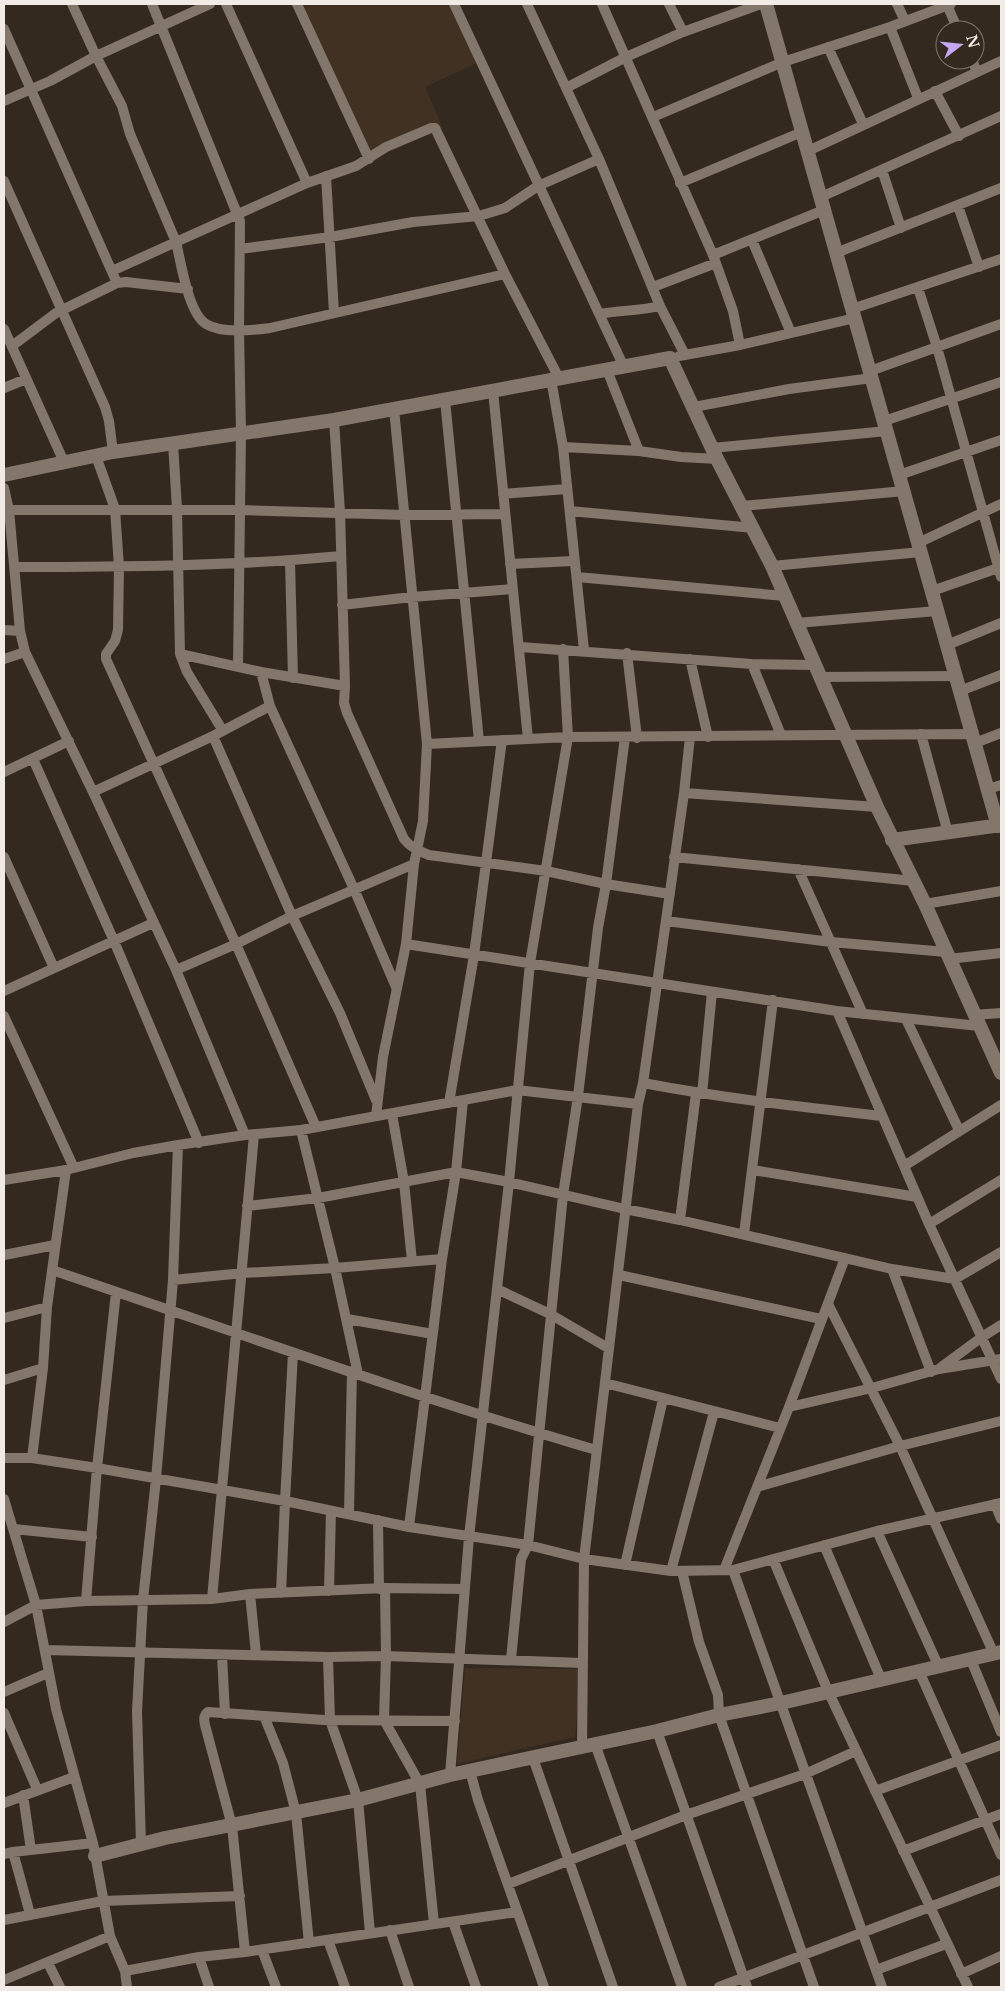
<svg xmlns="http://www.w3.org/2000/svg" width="1005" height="1991" viewBox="0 0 1005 1991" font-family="'Libre Baskerville',serif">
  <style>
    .built { fill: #403123 }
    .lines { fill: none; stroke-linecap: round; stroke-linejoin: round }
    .street { stroke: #83776c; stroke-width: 10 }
    .secondary { stroke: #83776c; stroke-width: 14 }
  </style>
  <rect width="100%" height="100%" fill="#33291f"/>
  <path class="built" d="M301,4H450L477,63L425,87L443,128L371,160Z
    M465,1668L581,1669L575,1737L457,1764Z"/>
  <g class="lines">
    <path class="street" d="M72,4L96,56L122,106L130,134L176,242L307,183L356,166L386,147L431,128H435L505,274L559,378
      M152,4L240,221L239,330L241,433L238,667
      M226,4L307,183
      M297,4L369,159
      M454,4L624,367
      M527,4L599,159L660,306L685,355
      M602,4L713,255L733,311L740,345
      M669,4L683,32
      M897,4L905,21
      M947,5L958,30
      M890,27L918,98
      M4,29L117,283
      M828,47L863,124
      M972,60L977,72
      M566,88L626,57L683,32L761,4
      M935,91L959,136
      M4,101L50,81L96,56L210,4
      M653,117L783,62L890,27L951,4
      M808,151L1001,61
      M882,170L901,228
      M326,176L334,313
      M4,181L105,407L109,421L113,452
      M680,183L802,132
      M821,197L1001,116
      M958,206L979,267
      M752,240L791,333
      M240,249L330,237L413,222L479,216L505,208L538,186L599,159
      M836,253L1001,188
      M713,255L824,210
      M112,271L176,242C181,262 188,313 206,324C222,334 253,330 270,328L505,274
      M653,287L716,263
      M918,288L937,347L1001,577
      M852,309L1001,259
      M600,314C620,310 640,311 660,306
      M4,329L64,462
      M12,346L56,313L117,283L126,282L188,289
      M679,356L740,345L855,318
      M607,370L639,451
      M870,371L1001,324
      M551,379L563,447L584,650
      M4,388L26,379
      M493,391L528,739
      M445,400L479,741
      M694,407L789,389L872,378
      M334,420L340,512L345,686
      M884,421L1001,382
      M173,443L177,509L180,654L187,672L223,731
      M563,447L639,451L681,457L717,459
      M712,448L887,431
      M96,456L115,509L119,567L118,630L115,641L106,654V659L236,944L316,1127
      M899,475L1001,440
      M4,488L9,510L20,631L25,652L93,792L176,970L245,1135
      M503,494L567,489
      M742,506L904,491
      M9,510H240L405,515L505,514
      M570,511L754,528
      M918,543L1001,504
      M290,561L293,678
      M510,564L574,561
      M772,566L921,552
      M15,567C123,567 233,566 341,556
      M577,577L785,596
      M932,591L1001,567
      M342,605L412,597L513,589
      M797,623L937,611
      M4,630L20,631
      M947,645L1001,623
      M520,647L752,664L815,665
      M627,653L637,738
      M180,654L261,672L345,686L344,703L347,713L404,839C411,848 419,851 429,855L546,871L606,884L670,894
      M4,659L25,652
      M690,659L708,737
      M752,664L781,735
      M821,677L956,676
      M960,691L1001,675
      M270,706L354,889L396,987
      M921,734L948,833
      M213,736L292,916L340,1013L376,1100
      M975,743L1001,733
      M427,744L568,737L972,734
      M33,759L114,941L199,1143
      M4,772L69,741
      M988,789L1001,785
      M93,792L213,736L270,706L261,672
      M684,793L877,807
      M4,857L54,968
      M674,857L914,881
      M798,869L863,1014
      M925,904L1001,891
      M666,921L831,942L946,952
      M406,944L837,1011L979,1026
      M949,959L1001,953
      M176,970L236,944L292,916L414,864
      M4,991L153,923
      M837,1011L929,1224L1001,1379
      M974,1015L1001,1013
      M4,1016L74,1168
      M906,1019L959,1130
      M643,1083C722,1098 801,1107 881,1116
      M702,1094L712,992
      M449,1103L474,955L502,740
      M392,1114L404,1182L412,1261
      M376,1116L383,1057L406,944L414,864L423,821L427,744L394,409
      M301,1130L335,1268L358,1374
      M904,1166L1001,1105
      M753,1170L917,1197
      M4,1180L66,1170L133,1153L178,1145L245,1135L301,1130L517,1090L638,1104
      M247,1206L318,1198L456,1172L509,1182L625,1209L680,1220L892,1269L955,1279L1001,1252
      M680,1220L696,1093
      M929,1224L1001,1180
      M744,1234L773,1000
      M4,1255L55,1245
      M892,1269L931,1372
      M52,1270C233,1331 412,1396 596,1450
      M619,1275L821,1319
      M173,1280L243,1273L335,1268L442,1259
      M497,1289L550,1314L608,1348
      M828,1304L900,1446L994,1654
      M4,1318L47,1307
      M347,1319L433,1334
      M940,1368L982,1337L1001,1325
      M4,1380L43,1368
      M605,1383L780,1428
      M789,1407L872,1388L939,1369L1001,1359
      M4,1458H32L97,1468L285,1501L409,1527L528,1545L584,1559L671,1571L733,1570L877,1531L1001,1503
      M32,1458L43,1368L47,1307L66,1170
      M757,1487L900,1446L1001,1421
      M4,1499L36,1605L56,1709L93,1843L110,1936L125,1971L127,1987
      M995,1504L1001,1519
      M349,1513L352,1371
      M378,1520L379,1589
      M409,1527L442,1259L456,1172L463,1101
      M14,1529L92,1537
      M877,1531L938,1665
      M824,1545L881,1679
      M773,1559L828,1691L968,1987
      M625,1565L663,1399
      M724,1570L789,1407L845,1258
      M733,1570L882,1987
      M671,1571L714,1412
      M682,1571L699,1642L718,1695L719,1715L814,1987
      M385,1588L386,1656L384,1720L420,1784L434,1924
      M329,1591L331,1511
      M281,1593L285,1501L293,1353
      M250,1594L256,1654
      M212,1599L254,1135
      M86,1601L97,1468L116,1292
      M4,1622L36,1605L86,1601L212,1599L250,1594L385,1588L465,1589
      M45,1650L328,1657L386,1656L582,1663
      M222,1655L225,1714
      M328,1657L330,1720L358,1800L370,1933
      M511,1659L521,1559L528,1545L563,1195L578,1096L598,928L606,884L625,737
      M971,1660L1001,1732
      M919,1671L1001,1855
      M4,1692L48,1673
      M4,1713L37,1789
      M264,1716L283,1763L296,1813L309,1943
      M657,1731L747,1987
      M595,1744L682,1987
      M582,1747L584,1559L638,1104L643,1083L684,793L690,737
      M533,1758L613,1987
      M470,1771L478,1800L544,1987
      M450,1775L469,1537L509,1182L530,963L568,737L563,649
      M875,1791L1001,1745
      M23,1795L31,1850
      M4,1803L74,1777
      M141,1844L137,1711L143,1600L156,1479L173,1280L178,1145
      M903,1851L1001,1814
      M13,1852L30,1914
      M4,1854L13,1852L93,1843
      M508,1884L686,1815L805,1774L856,1751
      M4,1920L103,1901L240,1896
      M453,1922L476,1987
      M390,1930L409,1987
      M328,1940L345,1987
      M262,1950L276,1987
      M245,1952L232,1826L205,1725C204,1720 203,1716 208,1712L324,1720L455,1721
      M199,1957L209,1987
      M48,1963L60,1987
      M876,1970L946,1944
      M125,1971L199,1957L245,1952L517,1912
      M961,1974L1001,1956
      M4,1980L110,1936
      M719,1987L1001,1880"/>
    <path class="secondary" d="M766,4L998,826
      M4,475L113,452L334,420L670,358L717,459L772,566L877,807L925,904L1001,1073
      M892,840L1001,825
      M95,1856L165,1838L358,1800L450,1775L657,1731L719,1715L781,1703L1001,1652"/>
  </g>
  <rect width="1005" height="1991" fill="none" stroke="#f2ebe5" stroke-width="10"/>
  <g transform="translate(960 45) rotate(74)"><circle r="24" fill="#33291f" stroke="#7f776e"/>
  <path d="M0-4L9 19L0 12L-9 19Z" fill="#c5a6f0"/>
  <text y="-8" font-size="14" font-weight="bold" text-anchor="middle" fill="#f2ebe5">N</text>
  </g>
</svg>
